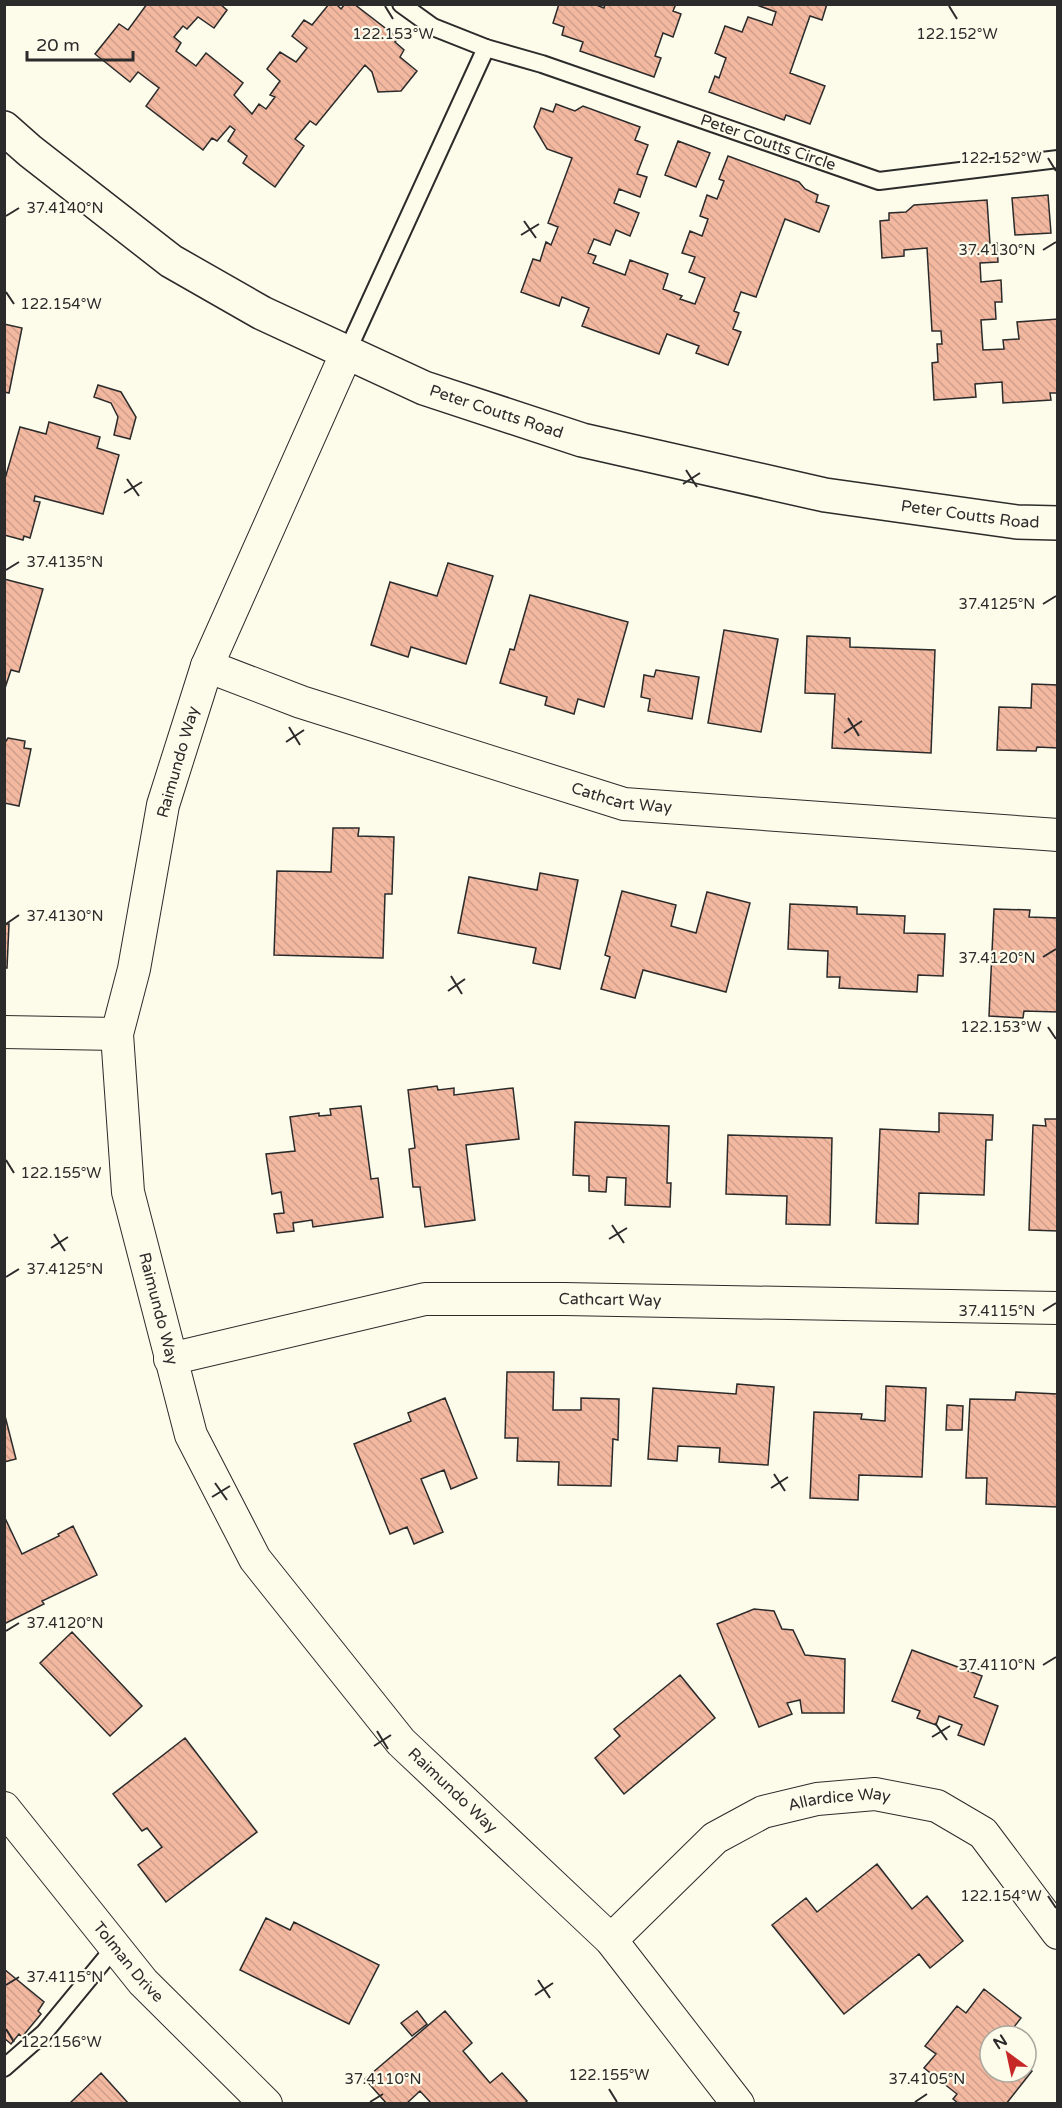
<svg xmlns="http://www.w3.org/2000/svg" width="1062" height="2108" viewBox="0 0 1062 2108" font-family="'Varela Round',sans-serif">
  <style>
    .building { fill: url(#building-back-hatch); stroke: #2b2b2b; stroke-width: 1.5 }
    .lines { fill: none; stroke-linecap: round; stroke-linejoin: round }
    .lane-casing { stroke: #2b2b2b; stroke-width: 20 }
    .street-casing { stroke: #2b2b2b; stroke-width: 34 }
    .secondary-casing { stroke: #2b2b2b; stroke-width: 36 }
    .lane { stroke: #fdfbea; stroke-width: 16 }
    .street { stroke: #fdfbea; stroke-width: 32 }
    .secondary { stroke: #fdfbea; stroke-width: 33 }
    .ticks { fill: none; stroke: #2b2b2b; stroke-width: 2 }
    .labels { text-anchor: middle; dominant-baseline: central; stroke-width: 4.5; stroke-linejoin: round; paint-order: stroke }
    .street-label { font-size: 16px; fill: #2b2b2b; stroke: #fdfbea }
    .ticks-label { font-size: 15px; text-anchor: middle; fill: #2b2b2b; stroke: #fdfbea; stroke-width: 4.5; stroke-linejoin: round; paint-order: stroke }
  </style>
  <defs>
    <pattern id="building-back-hatch" width="6" height="6" patternUnits="userSpaceOnUse" patternTransform="scale(1.5)"><rect width="6" height="6" fill="#f2b8a0"/><path d="M-1 5l2 2M0 0l6 6M5-1l2 2" fill="none" stroke="#d09e8a"/></pattern>
  </defs>
  <rect width="100%" height="100%" fill="#fdfbea"/>
  <path class="building" d="M147,4H220L227,10L214,28L198,17L187,29L183,26L174,37L181,43L176,51L196,66L206,53L243,83L234,95L252,114L259,104L266,109L275,97L270,95L280,81L267,69L280,52L296,62L307,48L292,36L304,20L312,25L329,4H336L341,9L345,4H354L398,38L395,42L404,50L400,57L417,71L401,91L378,92L372,72L365,65L316,125L310,121L295,139L304,146L275,187L243,163L247,156L228,141L235,130L230,126L217,141L212,138L203,150L146,106L159,88L138,72L130,82L95,54L119,24L128,30Z
    M559,4H594L604,8L605,4H676L673,11L681,14L673,37L663,33L655,56L661,58L654,77L580,51L583,42L562,35L564,27L553,23Z
    M754,4H827L822,20L810,16L790,73L825,86L810,124L786,115L784,120L709,92L715,76L719,78L726,58L715,53L725,26L742,32L748,17L772,25L776,12Z
    M556,104L575,111L583,106L640,127L635,140L648,145L637,174L647,177L640,197L619,189L614,203L639,213L630,236L616,230L610,245L594,239L588,253L596,256L593,263L625,275L630,260L668,274L663,289L682,296L680,299L695,304L705,278L689,272L695,257L682,253L690,231L702,236L708,219L700,216L707,195L717,199L724,181L719,179L728,156L799,182L805,189L818,195L816,202L829,206L819,232L785,219L756,297L741,292L734,311L739,313L733,329L741,332L728,365L696,353L699,346L667,334L659,354L582,326L589,308L562,297L559,306L521,292L533,259L540,261L546,242L551,245L558,227L548,223L572,158L547,149L534,127L541,108L553,112Z
    M678,141L710,153L696,187L665,175Z
    M1048,195L1051,233L1015,235L1012,198Z
    M987,200L990,244L997,243L998,262L980,263L981,282L1001,280L1002,302H995L996,319L981,320L983,350L1004,349L1003,340L1019,339L1017,322L1058,319V393H1050L1051,400L1003,403L1002,382L975,384L976,397L934,400L932,363L938,362L937,344H942L941,331H932L927,248L904,250V256L882,258L880,221L889,220V213L906,212L914,205Z
    M4,324L22,328L9,393L4,392Z
    M98,385L121,392L136,417L130,439L114,435L118,417L111,403L94,397Z
    M49,422L100,437L97,448L119,455L103,514L35,496L34,501L40,502L30,538L24,536L23,540L4,535V482L20,427L46,434Z
    M448,563L493,576L466,664L411,647L408,657L371,645L390,582L437,596Z
    M4,579L43,589L19,672L11,670L4,691Z
    M530,595L628,622L604,707L578,699L574,714L545,705L547,697L500,683L510,649L514,650Z
    M724,630L778,639L761,732L708,723Z
    M807,636L850,638V647L935,650L931,753L832,748L835,694L805,693Z
    M656,670L699,677L692,719L648,711L650,699L641,697L644,675L654,677Z
    M1032,684L1058,685V748L1037,747L1036,751L997,750L999,707L1031,708Z
    M8,738L25,741L24,748L31,749L19,806L4,803V744Z
    M333,828H359L358,836L394,837L392,894H385L383,958L274,955L277,871L331,872Z
    M540,873L578,880L560,969L533,963L536,948L458,933L469,877L537,890Z
    M622,891L676,905L671,926L696,933L707,892L750,903L726,992L643,970L635,998L601,989L610,957L605,955Z
    M790,904L857,907V914L905,916L904,933L945,934L943,976L918,975L917,992L839,988L840,977H827L828,951L788,949Z
    M994,909L1030,910L1029,917L1058,918V1012L1024,1011L1023,1018L989,1016Z
    M4,924H9L7,968H4Z
    M437,1086L438,1090L454,1088V1095L513,1088L519,1139L466,1145L475,1220L425,1227L420,1187H413L409,1149L415,1148L408,1090Z
    M361,1106L371,1179L378,1178L383,1217L313,1227L312,1220L293,1223L294,1231L277,1233L274,1214L284,1213L281,1192L272,1194L266,1154L295,1151L290,1117L319,1113V1116L331,1115L330,1109Z
    M939,1113L993,1115L992,1140H986L984,1195L919,1193L918,1224L876,1223L880,1129L939,1132Z
    M1045,1119H1058V1231L1029,1230L1033,1125L1046,1126Z
    M575,1122L669,1126L667,1183H671L670,1207L625,1205L626,1178L607,1177L606,1192L589,1191V1176L573,1175Z
    M728,1135L832,1138L830,1225L786,1224L787,1196L726,1194Z
    M507,1372H554L553,1410H581V1398L619,1399L618,1440L613,1439L611,1486L558,1485L559,1462L517,1461L518,1438H505Z
    M737,1384L774,1387L768,1465L719,1462L720,1448L678,1446L677,1461L648,1459L653,1388L736,1394Z
    M886,1386L926,1388L922,1477L859,1475L858,1500L810,1498L814,1412L862,1414L861,1419L885,1421Z
    M1016,1392L1057,1394L1058,1507L986,1504L987,1478H966L970,1399L1015,1400Z
    M445,1398L477,1478L451,1489L444,1470L421,1479L443,1532L414,1544L407,1527L390,1534L354,1444L411,1421L408,1413Z
    M947,1405L963,1406L962,1430H946Z
    M4,1412L16,1459L4,1462Z
    M4,1516L22,1554L59,1536L58,1534L73,1526L97,1575L42,1601L44,1604L4,1624Z
    M754,1609L774,1611L782,1629L793,1630L805,1655L845,1659L844,1713H802L800,1700L787,1703L792,1714L759,1727L717,1624Z
    M72,1632L142,1706L110,1736L40,1663Z
    M912,1650L982,1676L974,1697L998,1706L984,1745L958,1735L962,1725L939,1716L936,1725L917,1718L920,1711L892,1701Z
    M680,1675L715,1718L624,1794L595,1758L620,1736L614,1729Z
    M185,1738L257,1832L166,1902L138,1865L162,1847L147,1828L142,1831L113,1794Z
    M877,1864L912,1909L927,1896L963,1941L930,1968L919,1954L844,2014L772,1925L806,1898L817,1912Z
    M266,1918L290,1930L294,1922L379,1965L349,2024L240,1970Z
    M4,1969L44,2002L38,2011L41,2014L22,2037L19,2034L11,2044L4,2038Z
    M984,1989L1021,2018L1007,2036H990V2072H1026V2066L1032,2071L1006,2104H959L953,2099L957,2094L924,2068L936,2054L925,2046L957,2006L966,2013Z
    M417,2011L427,2024L412,2036L401,2023Z
    M445,2011L472,2043L463,2051L490,2083L502,2073L527,2101L524,2104H432L420,2091L406,2104H387L365,2079Z
    M101,2073L129,2104H69Z"/>
  <g class="lines">
    <g class="lane-casing">
      <g id="lane">
        <path id="s1" d="M401,4L433,27L486,48L542,64L879,181L1058,159"/>
        <path d="M346,354L486,48"/>
        <path d="M4,2068L44,2033L115,1947"/>
      </g>
    </g>
    <g class="street-casing">
      <g id="street">
        <path id="s2" d="M346,354L207,666L163,805L134,969L117,1034L128,1192L191,1435L255,1559L401,1742L611,1940L738,2104"/>
        <path id="s3" d="M207,666L301,702L624,804L1058,835"/>
        <path d="M4,1032L117,1034"/>
        <path id="s4" d="M170,1359L425,1299H564L1058,1308"/>
        <path id="s5" d="M4,1808L143,1982L266,2104"/>
        <path id="s6" d="M611,1940L715,1838L763,1812L817,1799L875,1794L937,1806L983,1833L1058,1933"/>
      </g>
    </g>
    <g class="secondary-casing">
      <g id="secondary">
        <path id="s7" d="M4,128L30,151L171,261L262,313L424,388L582,440L825,495L1017,522L1058,523"/>
      </g>
    </g>
    <use href="#lane" class="lane"/>
    <use href="#street" class="street"/>
    <use href="#secondary" class="secondary"/>
  </g>
  <path class="ticks" d="M385,6L393,19M949,6L957,19M1048,158L1056,171M6,216L19,208M524,221L536,238M521,235L539,224M1043,250L1056,242M6,292L14,304M686,470L697,487M127,479L139,496M683,484L700,473M124,493L142,482M6,570L19,562M1043,604L1056,596M848,718L859,736M289,727L300,745M844,733L862,721M286,742L304,730M6,924L19,915M1043,957L1056,949M451,976L462,994M448,991L465,979M1048,1027L1056,1039M6,1160L14,1173M612,1225L624,1243M54,1234L65,1251M609,1239L627,1228M51,1248L68,1237M6,1277L19,1269M1043,1311L1056,1303M774,1474L785,1491M215,1483L227,1500M771,1488L788,1477M212,1497L230,1486M6,1631L19,1623M1043,1665L1056,1657M935,1723L947,1740M377,1731L388,1749M932,1737L950,1726M374,1746L391,1735M1048,1896L1056,1908M538,1980L550,1998M6,1985L19,1977M535,1995L553,1983M6,2029L14,2042M609,2089L617,2102M370,2102L383,2094M915,2102L927,2094"/>
  <g class="labels">
    <g class="street-label">
      <text stroke="none"><textPath href="#s1" startOffset="394">Peter Coutts Circle</textPath></text>
      <text stroke="none"><textPath href="#s7" startOffset="573">Peter Coutts Road</textPath></text>
      <text stroke="none"><textPath href="#s7" startOffset="1059">Peter Coutts Road</textPath></text>
      <text transform="translate(178 762) rotate(-74)">Raimundo Way</text>
      <text stroke="none"><textPath href="#s3" startOffset="436">Cathcart Way</textPath></text>
      <text stroke="none"><textPath href="#s4" startOffset="447">Cathcart Way</textPath></text>
      <text stroke="none"><textPath href="#s2" startOffset="1000">Raimundo Way</textPath></text>
      <text stroke="none"><textPath href="#s2" startOffset="1575">Raimundo Way</textPath></text>
      <text stroke="none"><textPath href="#s6" startOffset="278">Allardice Way</textPath></text>
      <text stroke="none"><textPath href="#s5" startOffset="198">Tolman Drive</textPath></text>
    </g>
  </g>
  <g class="ticks-label">
    <text x="393" y="39">122.153°W</text>
    <text x="957" y="39">122.152°W</text>
    <text x="1001" y="163">122.152°W</text>
    <text x="65" y="213">37.4140°N</text>
    <text x="997" y="255">37.4130°N</text>
    <text x="61" y="309">122.154°W</text>
    <text x="65" y="567">37.4135°N</text>
    <text x="997" y="609">37.4125°N</text>
    <text x="65" y="921">37.4130°N</text>
    <text x="997" y="963">37.4120°N</text>
    <text x="1001" y="1032">122.153°W</text>
    <text x="61" y="1178">122.155°W</text>
    <text x="65" y="1274">37.4125°N</text>
    <text x="997" y="1316">37.4115°N</text>
    <text x="65" y="1628">37.4120°N</text>
    <text x="997" y="1670">37.4110°N</text>
    <text x="1001" y="1901">122.154°W</text>
    <text x="65" y="1982">37.4115°N</text>
    <text x="61" y="2047">122.156°W</text>
    <text x="609" y="2080">122.155°W</text>
    <text x="383" y="2084">37.4110°N</text>
    <text x="927" y="2084">37.4105°N</text>
  </g>
  <rect width="1062" height="2108" fill="none" stroke="#2b2b2b" stroke-width="12"/>
  <g transform="translate(1008 2054) rotate(327)"><circle r="28" fill="#fdfbea" stroke="#a9a89e" stroke-width="1.5"/>
  <path d="M0-4.5L10 22L0 15L-10 22Z" fill="#c62828"/>
  <text y="-9" font-size="16" font-weight="bold" text-anchor="middle" fill="#2b2b2b">N</text>
  </g>
  <path d="M27 51v9h106v-9" fill="none" stroke="#2b2b2b" stroke-width="3"/>
  <text x="36" y="51" font-size="18" fill="#2b2b2b" stroke="#fdfbea" stroke-width="4.5" paint-order="stroke">20 m</text>
</svg>
